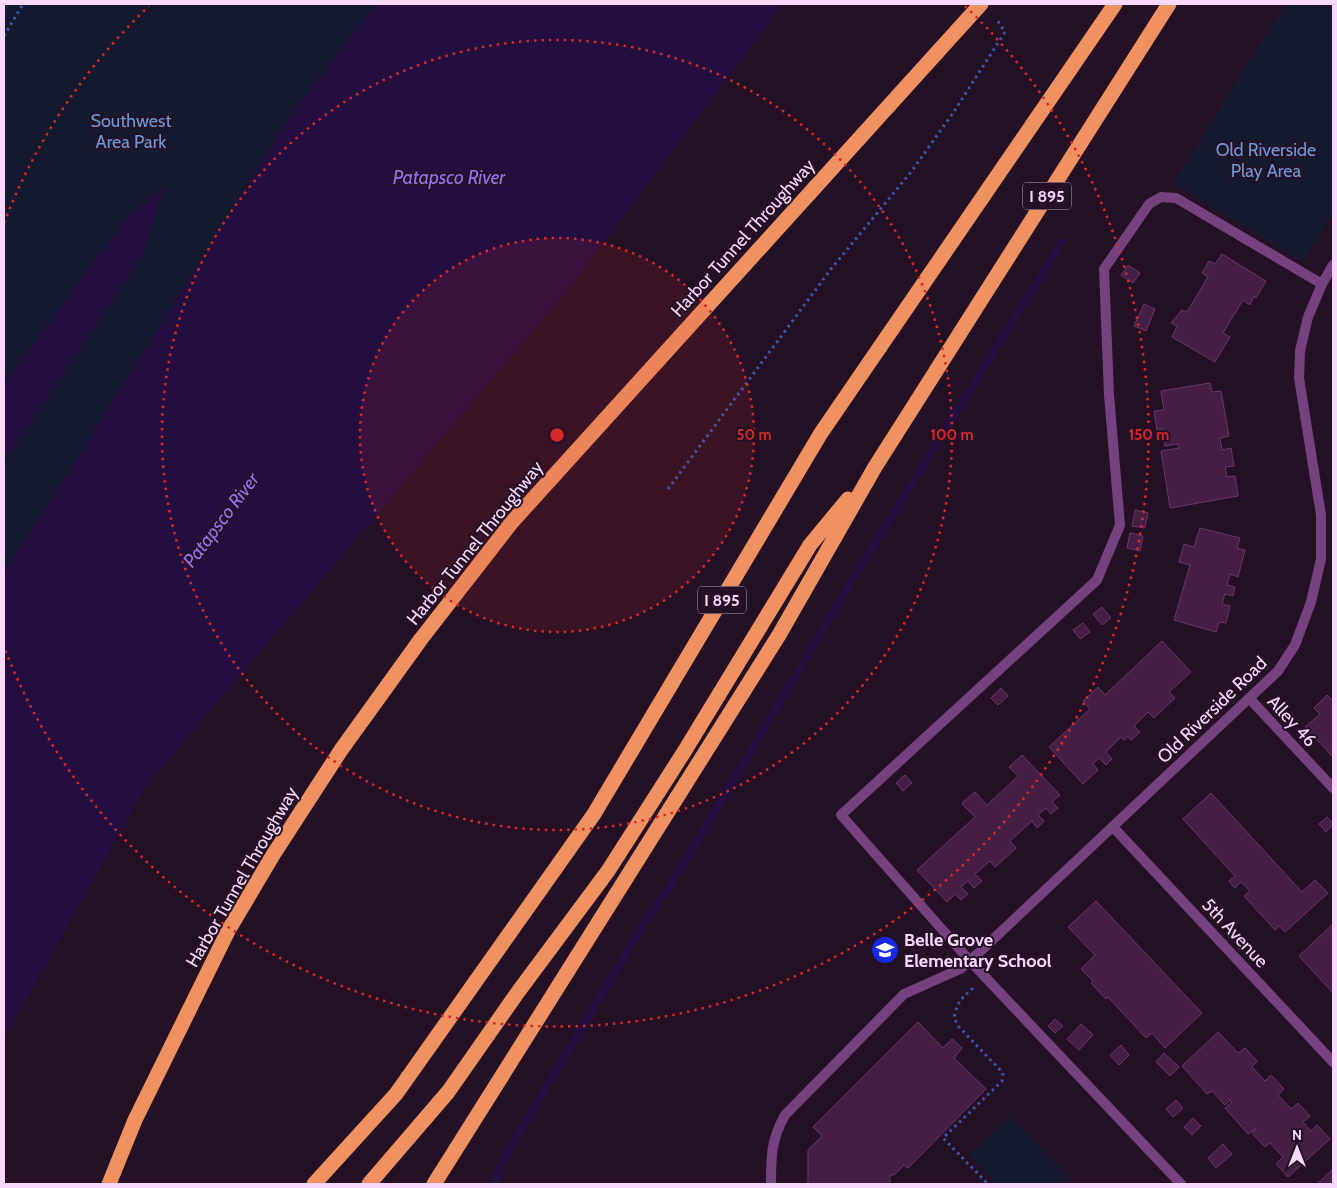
<svg xmlns="http://www.w3.org/2000/svg" width="1337" height="1188" viewBox="0 0 1337 1188" font-family="Cabin,sans-serif">
  <style>
    .green { fill: #151a2e }
    .water { fill: #250f40 }
    .lines { fill: none; stroke-linecap: round; stroke-linejoin: round }
    .stream { stroke: #250f40; stroke-width: 8 }
    .building { fill: #441f43; stroke: #6d346c }
    .path { stroke: #3b56ad; stroke-width: 3; stroke-dasharray: 2.5 4; stroke-linecap: butt }
    .service { stroke: #76417f; stroke-width: 10 }
    .minor { stroke: #76417f; stroke-width: 10 }
    .motorway { stroke: #ef9160; stroke-width: 15 }
    .ring { fill: none; stroke: #d62828; stroke-width: 2.5; stroke-dasharray: 2.5 5 }
    .labels { text-anchor: middle; dominant-baseline: central; stroke-width: 4; stroke-linejoin: round; paint-order: stroke }
    .shield { fill: #251125; stroke: #b99dbb; stroke-width: 1 }
    .shield-label { font-size: 16px; font-weight: bold; fill: #f9d9fb }
    .park-label { font-size: 18px; fill: #6b98d5; stroke: #251125 }
    .street-label { font-size: 18px; fill: #f9d9fb; stroke: #251125 }
    .poi-label { font-size: 18px; font-weight: bold; fill: #f9d9fb; stroke: #251125; text-anchor: start }
    .water-label { font-size: 19px; font-style: italic; fill: #9571f1; stroke: #251125 }
    .centre { fill: #d62828; stroke: #251125; stroke-width: 2.5 }
    .ring-label { font-size: 15px; text-anchor: middle; font-weight: bold; fill: #d62828; stroke: #251125; stroke-width: 4; stroke-linejoin: round; paint-order: stroke }
  </style>
  <rect width="100%" height="100%" fill="#251125"/>
  <path class="green" d="M4,4H376L294,111L37,523L4,571Z
    M1285,4H1321L1333,10V213L1303,262L1173,183Z
    M1011,1116L1070,1177L1062,1184H996L969,1155Z"/>
  <path class="water" d="M376,4H783L568,290L147,785L4,1039V571L37,523L294,111Z
    M164,188L143,254L4,462V384L128,216Z"/>
  <g class="lines">
    <path class="stream" d="M494,1184L502,1162L646,920L668,890L856,574L1062,242"/>
  </g>
  <path class="building" d="M1222,254L1266,281L1256,298L1254,296L1250,305L1243,300L1223,333L1230,337L1215,362L1172,337L1177,326L1171,323L1182,310L1187,312L1208,277L1202,273L1204,270L1209,261L1215,264Z
    M1128,265L1140,273L1133,283L1121,275Z
    M1144,304L1155,309L1146,331L1134,326Z
    M1210,383L1212,392L1221,391L1229,436L1220,438L1222,450L1231,448L1234,466L1225,467L1227,477L1235,476L1238,496L1170,508L1161,451L1179,448L1178,444L1165,446L1162,429L1157,430L1154,411L1164,410L1161,391Z
    M1135,510L1148,513L1145,528L1132,526Z
    M1200,528L1240,538L1237,548L1245,550L1238,577L1230,574L1227,585L1235,587L1233,596L1225,594L1222,604L1230,606L1226,623L1219,622L1216,632L1174,620L1190,565L1179,562L1184,545V544L1194,547Z
    M1130,533L1143,536L1140,551L1127,548Z
    M1102,607L1111,618L1102,625L1093,614Z
    M1083,623L1090,632L1080,639L1073,630Z
    M1162,641L1191,672L1169,692L1175,698L1154,718L1148,712L1134,726L1140,732L1131,740L1128,736L1124,740L1121,737L1106,752L1112,759L1106,765L1099,758L1093,764L1098,770L1083,784L1049,747L1090,709L1083,701L1098,687L1105,695Z
    M1001,688L1008,696L998,705L991,698Z
    M1327,695L1333,701V757L1305,727L1320,714L1314,708Z
    M1022,755L1060,795L1052,802L1058,808L1051,814L1046,808L1038,815L1044,821L1037,828L1032,821L1010,841L1016,848L1013,851L995,867L990,861L975,874L982,881L974,888L968,881L961,887L968,894L961,900L955,894L947,902L917,870L975,817L962,804L963,802L975,792L987,805L1018,776L1009,767Z
    M905,775L912,783L903,791L896,783Z
    M1211,793L1302,892L1315,880L1328,893L1285,932L1279,926L1275,930L1244,896L1250,891L1241,882L1235,888L1232,885L1229,881L1235,876L1183,819Z
    M1327,817L1333,824L1326,832L1319,824Z
    M1096,901L1202,1013L1165,1048L1152,1033L1146,1038L1108,997L1106,999L1102,995L1091,983L1093,981L1081,969L1095,955L1068,927Z
    M1333,924V993L1299,956Z
    M1055,1019L1063,1026L1055,1033L1048,1026Z
    M918,1022L943,1048L952,1039L962,1048L954,1058L986,1089L908,1168L904,1165L894,1175H890V1184H808V1150L822,1136L813,1127Z
    M1081,1024L1093,1035L1079,1050L1067,1039Z
    M1218,1032L1238,1053L1245,1048L1257,1061L1252,1067L1265,1081L1271,1075L1284,1089L1278,1095L1291,1109L1298,1103L1310,1116L1303,1122L1311,1131L1317,1125L1330,1139L1288,1177L1276,1164L1283,1157L1270,1143L1265,1147L1252,1133L1256,1128L1248,1134L1225,1108L1232,1102L1230,1100L1225,1105L1212,1091L1207,1094L1182,1066Z
    M1121,1045L1129,1055L1119,1065L1110,1055Z
    M1164,1053L1179,1067L1170,1076L1156,1062Z
    M1176,1100L1183,1108L1173,1117L1166,1109Z
    M1193,1118L1201,1126L1192,1135L1184,1127Z
    M1223,1144L1232,1154L1216,1168L1208,1158Z
    M1333,1169V1184H1317Z"/>
  <g class="lines">
    <path class="path" d="M4,36L23,4
      M668,489L831,269L911,172L953,113L1005,32L996,18
      M973,988C961,999 957,1002 954,1018L959,1027L1003,1073L1002,1081L943,1138L988,1184"/>
    <path class="service" d="M1249,698L1333,788
      M771,1184C771,1156 771,1140 785,1115L904,994L960,969L970,961
      M1181,1184L970,961L841,815L1097,580L1120,525L1109,395L1104,269L1149,204L1161,197L1176,198L1322,284"/>
    <path class="minor" d="M1113,827L1333,1062
      M970,961L1278,671L1295,645L1311,602L1321,559V515L1299,378L1300,351L1308,317L1322,284L1333,265"/>
    <path class="motorway" d="M109,1184L135,1120L228,931L273,855L341,750L421,639L512,522L981,4
      M314,1184L396,1094L594,814L821,433L1115,4
      M369,1184L448,1092L518,992L608,871L684,752L810,545L848,499
      M434,1184L779,635L875,467L1169,4"/>
  </g>
  <circle cx="557" cy="435" r="197" fill="#d62828" fill-opacity=".12"/>
  <g class="ring">
    <circle cx="557" cy="435" r="197"/>
    <circle cx="557" cy="435" r="395"/>
    <path d="M4 223A592 592 0 0 1 149 6M965 6A592 592 0 1 1 4 647"/>
  </g>
  <defs>
    <g id="school-disc" transform="scale(1.4375)"><circle r="9.5" fill="#1828e8" stroke="#251125"/><path d="M0-5L7-2L0 1L-7-2ZM-4 1L0 2.5L4 1V4Q0 6-4 4Z" fill="#fff"/></g>
  </defs>
  <g fill-rule="evenodd">
    <use href="#school-disc" x="885" y="950"/>
  </g>
  <g class="labels">
    <g class="shield">
      <rect x="1023" y="182.5" width="48" height="27" rx="4"/>
      <rect x="698" y="586.5" width="48" height="27" rx="4"/>
    </g>
    <g class="shield-label">
      <text x="1047" y="196">I 895</text>
      <text x="722" y="600">I 895</text>
    </g>
    <g class="park-label">
      <text x="131" y="121">Southwest<tspan x="131" dy="21">Area Park</tspan></text>
      <text x="1266" y="150">Old Riverside<tspan x="1266" dy="21">Play Area</tspan></text>
    </g>
    <g class="street-label">
      <text transform="translate(743 238) rotate(-48)">Harbor Tunnel Throughway</text>
      <text transform="translate(475 543) rotate(-51)">Harbor Tunnel Throughway</text>
      <text transform="translate(1212 710) rotate(-44)">Old Riverside Road</text>
      <text transform="translate(1292 721) rotate(47)">Alley 46</text>
      <text transform="translate(242 877) rotate(-60)">Harbor Tunnel Throughway</text>
      <text transform="translate(1235 933) rotate(47)">5th Avenue</text>
    </g>
    <g class="poi-label">
      <text x="904" y="940">Belle Grove<tspan x="904" dy="21">Elementary School</tspan></text>
    </g>
    <g class="water-label">
      <text x="449" y="177">Patapsco River</text>
      <text transform="translate(221 520) rotate(-53)">Patapsco River</text>
    </g>
  </g>
  <circle cx="557" cy="435" r="8" class="centre"/>
  <g class="ring-label">
    <text x="754" y="440">50 m</text>
    <text x="952" y="440">100 m</text>
    <text x="1149" y="440">150 m</text>
  </g>
  <rect width="1337" height="1188" fill="none" stroke="#f9d9fb" stroke-width="10"/>
  <g transform="translate(1297 1148)" stroke="#251125" stroke-width="4" paint-order="stroke">
  <path d="M0-4L9 19L0 12L-9 19Z" fill="#f9d9fb"/>
  <text y="-8" font-size="14" font-weight="bold" text-anchor="middle" fill="#f9d9fb">N</text>
  </g>
</svg>
